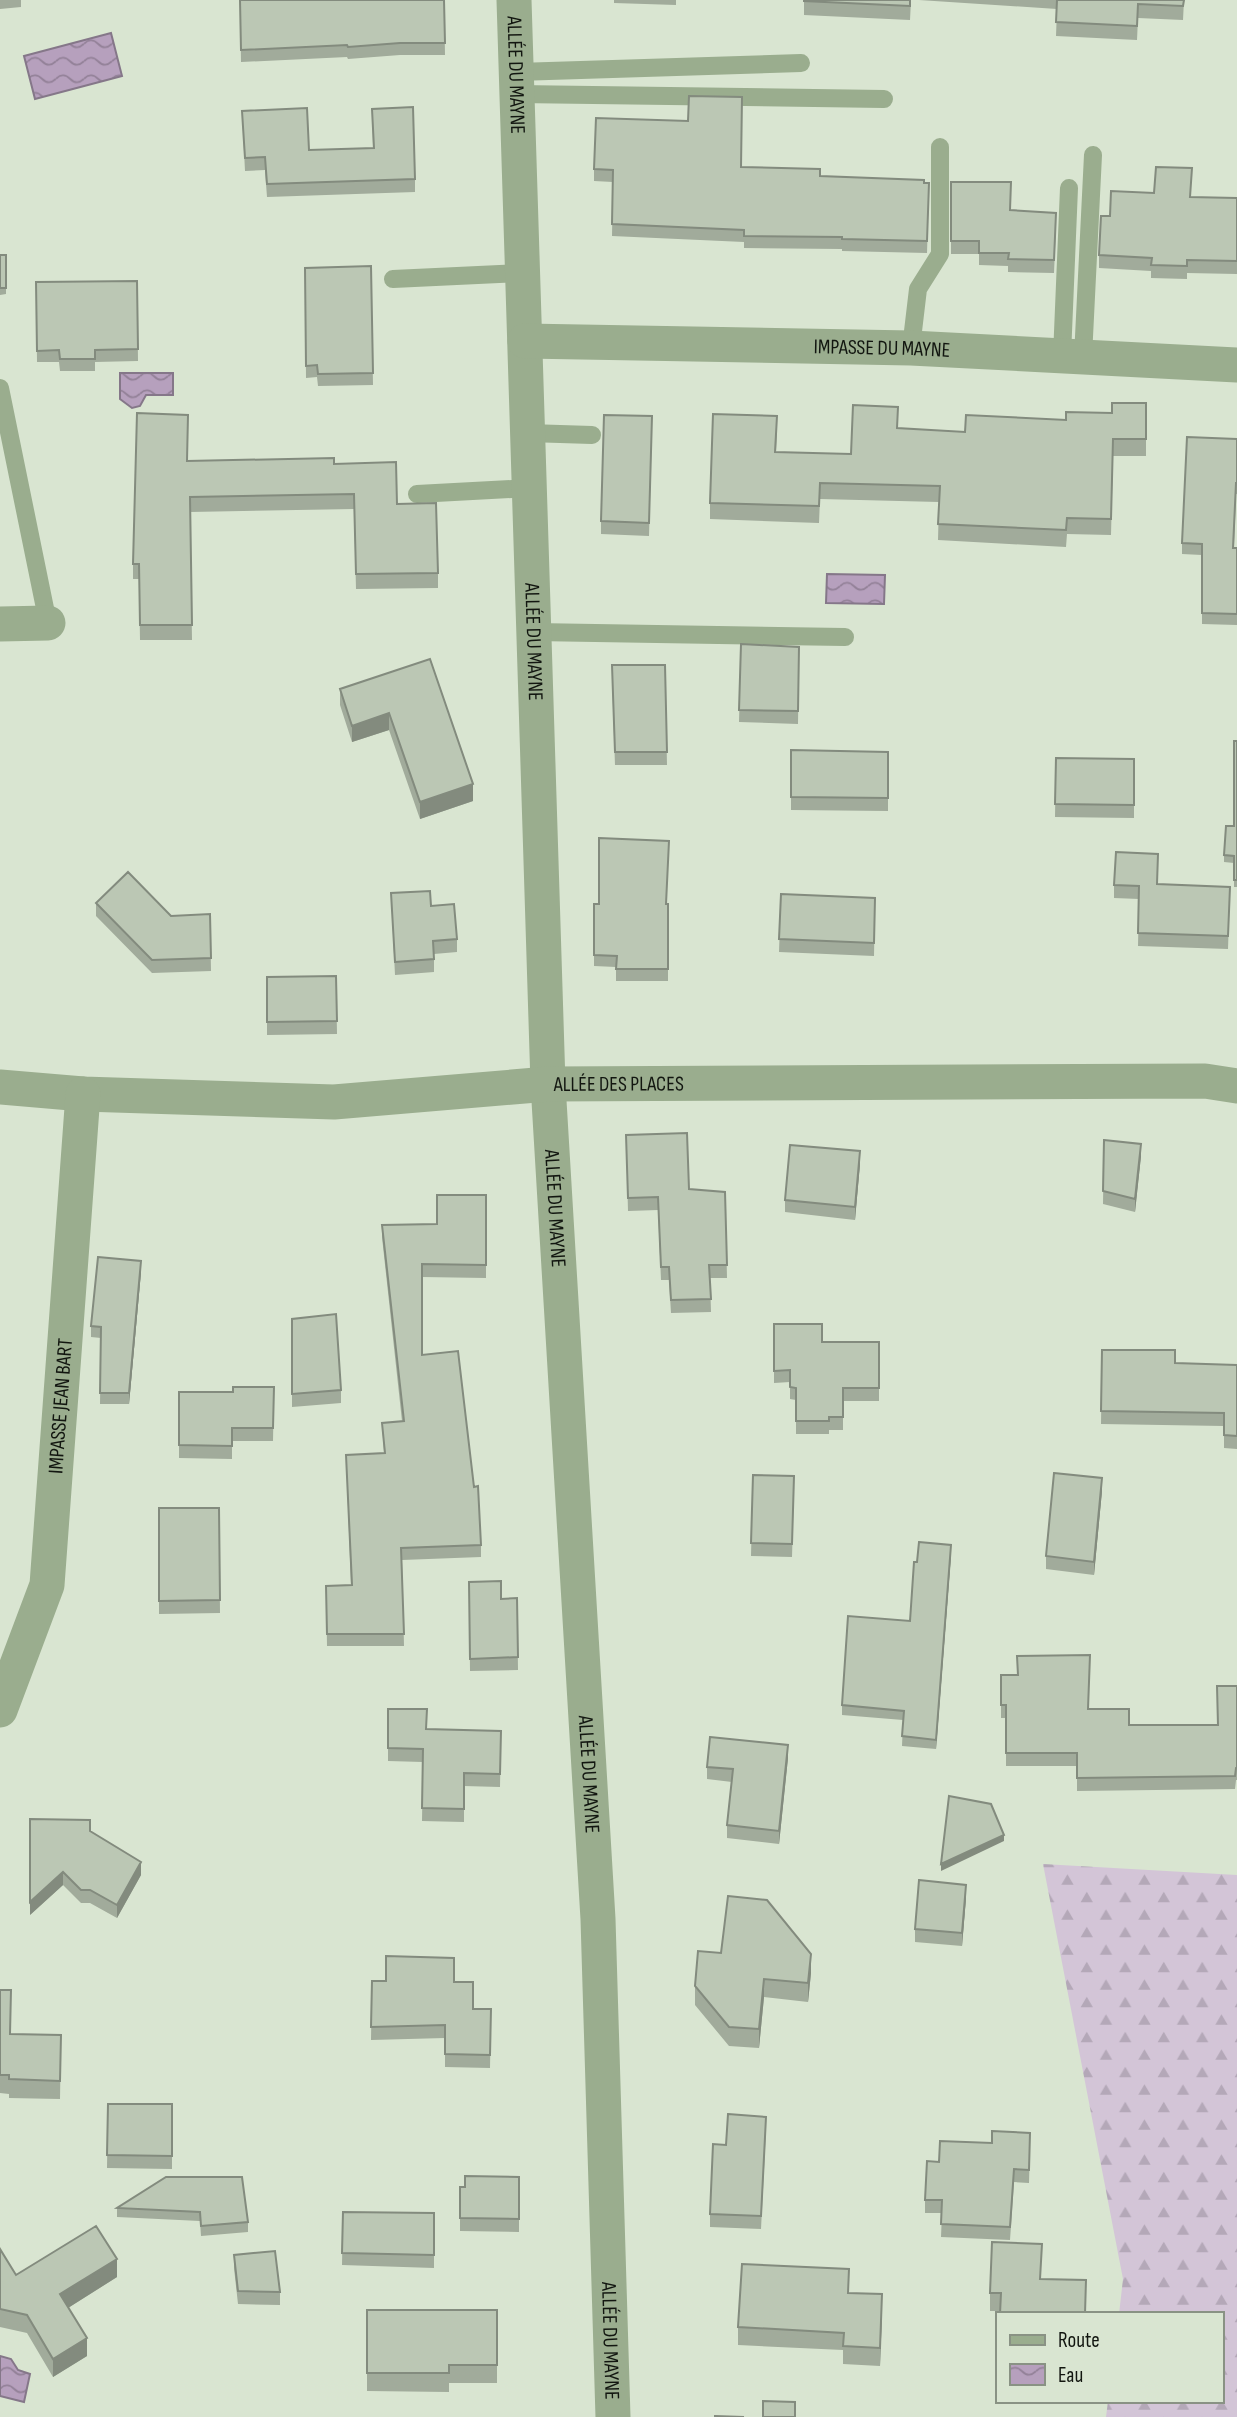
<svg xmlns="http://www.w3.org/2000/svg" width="1237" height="2417" viewBox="0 0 1237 2417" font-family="'Sofia Sans Condensed',sans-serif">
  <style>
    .forest { fill: url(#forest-firs) }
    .water { fill: url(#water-waves); stroke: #857789; stroke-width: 2 }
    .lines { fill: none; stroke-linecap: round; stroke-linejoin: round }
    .service { stroke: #9aad8e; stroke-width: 18 }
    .minor { stroke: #9aad8e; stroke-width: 35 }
    .wall { fill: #a1ab9b }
    .shaded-wall { fill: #838b7e }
    .building { fill: #bbc7b4; stroke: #838b7e; stroke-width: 2 }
    .labels { text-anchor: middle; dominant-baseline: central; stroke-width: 5; stroke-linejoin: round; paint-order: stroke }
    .street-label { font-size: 21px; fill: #121610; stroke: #d9e5d1 }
  </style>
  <defs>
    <pattern id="forest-firs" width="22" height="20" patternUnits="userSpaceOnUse" patternTransform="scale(1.75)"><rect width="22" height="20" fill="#d3c5d7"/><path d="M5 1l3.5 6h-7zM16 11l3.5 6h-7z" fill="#b4a8b8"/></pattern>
    <pattern id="water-waves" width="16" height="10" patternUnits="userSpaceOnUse" patternTransform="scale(1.75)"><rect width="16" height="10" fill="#b6a0bd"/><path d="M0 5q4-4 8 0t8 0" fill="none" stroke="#938198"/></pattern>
  </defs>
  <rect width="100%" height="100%" fill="#d9e5d1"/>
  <path class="forest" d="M1043,1864L1237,1875V2417H1106L1108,2401H1221V2314H1119L1123,2279Z"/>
  <path class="water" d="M111,33L122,76L35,99L24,56Z
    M120,373H173V395H146L140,406L132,408L120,399Z
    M827,574L885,575L884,604L826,603Z
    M0,2356L11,2359L18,2370L30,2374L24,2402L0,2396Z"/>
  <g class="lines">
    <path class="service" d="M517,72L801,63
      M517,94L884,99
      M393,279L523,273
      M911,348L918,289L940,254V147
      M1062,356L1069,188
      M1083,357L1093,155
      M0,388L48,623
      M528,433L592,435
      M417,494L530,488
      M534,632L845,637"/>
    <g class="minor">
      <path id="s1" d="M514,0L548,1084L598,1919L613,2417"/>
      <path id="s2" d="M525,341L911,348L1237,365"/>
      <path d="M0,624L48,623"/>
      <path id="s3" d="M0,1087L83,1094L334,1102L548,1084L1205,1081L1237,1086"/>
      <path id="s4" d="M0,1710L47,1585L83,1094"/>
    </g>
  </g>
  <path class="wall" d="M0,0H21V7L0,9Z
    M240,0H444L445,55H400L348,59L347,57L241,62Z
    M614,0H676V5L614,3Z
    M804,0H911L910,20L804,15Z
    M919,0H1184L1183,20L1138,18L1137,40L1056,36L1057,9Z
    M372,109L415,179V192L267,197L265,170L245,171L242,111L309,150L373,149Z
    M741,167L820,176L929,183L927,253L842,251V249L744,248V242L612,236L613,182L594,181V169Z
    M951,182L1011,210L1056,226L1054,273L1008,272V266L979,265V254H951Z
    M1154,193L1191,197L1237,198V274L1187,273V279L1151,278V271L1099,268V255L1110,216Z
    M0,255H6V294L0,295Z
    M371,266L373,385L318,386L317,377L306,378L305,268Z
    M137,281L138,361L95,362V371H60L59,362H37L36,282Z
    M1146,403V456H1113L1111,535L1067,534L1066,547L938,540L939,502L820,499L819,523L710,519V503L777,433L776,452L851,454L898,428L965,432L1066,420L1112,413Z
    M652,429L649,536L601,534V521Z
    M1237,439V494H1236L1234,548H1237V625L1202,624V555L1182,554V543Z
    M187,461L334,464L397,504L438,573V588L356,589L354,509L190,512L192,640H140L139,579H133V564Z
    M741,644L799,647L798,724L739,722Z
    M430,659L473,801L420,819L389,730L352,742L340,705V689Z
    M665,665L667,765H615L612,678Z
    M1237,741V887H1234V863L1224,862V855L1234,826Z
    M791,750L888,752V811L791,810Z
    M1056,758L1134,759V818L1055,817Z
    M1158,867V884L1230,887L1228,949L1138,946L1139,899L1114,898V885Z
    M391,893L431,906L457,939V952L434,954V972L395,975Z
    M781,894L875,898L874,956L779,952Z
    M96,903L171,916L210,914L211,971L152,973L96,916Z
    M594,904H668V981H616V967L594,966Z
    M336,976L337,1034L267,1035V977Z
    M626,1135L689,1189L725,1192L727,1278H710L711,1312L671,1313L669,1280H661L658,1210L628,1211Z
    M1104,1140L1141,1156L1135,1212L1103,1204Z
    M860,1164L855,1220L785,1212V1200Z
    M486,1195V1278L422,1277V1355L481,1545V1557L402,1560L404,1646H327L326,1586L351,1585L346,1455L384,1453L382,1423L402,1421L382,1237V1225L437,1224Z
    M141,1272L129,1404H100L101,1338L91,1337V1326Z
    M292,1319L341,1390V1403L292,1407Z
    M774,1324L822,1342H879V1401H843V1430H829V1434H796V1400L790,1399V1382L774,1383Z
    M1102,1350L1175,1363L1237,1365V1449L1224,1448V1426L1101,1424Z
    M274,1387L273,1441H232V1459L179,1458V1392H233Z
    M753,1475L794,1489L792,1557L751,1556Z
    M1102,1491L1094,1575L1046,1569V1556Z
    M159,1508H219L220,1613L159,1614Z
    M951,1555L936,1749L902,1746L903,1720L842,1715V1705L910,1621L917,1562Z
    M469,1582L501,1599L517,1598L518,1670L470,1671Z
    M1001,1675L1129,1725H1217L1237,1686V1780H1236L1235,1789L1077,1791V1766H1006V1718H1001Z
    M388,1709L427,1729L501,1731L500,1787L464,1786V1822L422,1821L423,1762L388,1761Z
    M788,1758L779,1844L727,1838V1825L732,1782L707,1779V1767Z
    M90,1831L141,1875L117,1918L90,1903H81L63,1885L30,1915Z
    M966,1898L962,1946L915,1942V1929Z
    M811,1973L808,2002L764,1997L759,2048L729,2046L695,2005V1986Z
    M372,1981L454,1982L473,2009H491L490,2068L445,2067V2038L371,2040Z
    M0,1990L10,2034L61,2035L60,2099L9,2098V2094L0,2093Z
    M108,2104H172V2169L107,2168Z
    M766,2130L761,2229L710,2227V2214L726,2145Z
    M1030,2146L1029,2183L1014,2182L1010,2240L941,2237L942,2213H925V2200Z
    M166,2177L248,2222V2232L201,2236L200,2221L117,2217V2208Z
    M519,2177V2232L460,2231V2187Z
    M343,2212L434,2213V2268L342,2265Z
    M0,2249L16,2275L117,2277L68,2308L87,2356L53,2377L27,2333L0,2327Z
    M234,2255L280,2292V2305L238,2304L234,2268Z
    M1042,2261L1000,2311H990V2293Z
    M849,2293L882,2312L880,2366L843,2364V2350L738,2345V2327Z
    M367,2310H497V2383H449V2392L367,2391Z"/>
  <path class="shaded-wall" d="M389,713V730L352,742V726Z
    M473,784V801L420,819V802Z
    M1141,1144V1156L1135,1212V1199Z
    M860,1151V1164L855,1220V1207Z
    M141,1261V1272L129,1404V1393Z
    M1102,1478V1491L1094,1575V1562Z
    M951,1545V1555L936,1749V1740Z
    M788,1745V1758L779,1844V1831Z
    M1004,1835V1841L941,1871V1864Z
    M141,1862V1875L117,1918V1905Z
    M63,1872V1885L30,1915V1902Z
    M966,1885V1898L962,1946V1933Z
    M811,1954V1973L808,2002V1983Z
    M764,1979V1997L759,2048V2029Z
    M117,2259V2277L60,2313V2294Z
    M882,2294V2312L880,2366V2348Z
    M87,2338V2356L53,2377V2359Z"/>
  <path class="building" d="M240,0H444L445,43H400L348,47L347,45L241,50Z
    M804,0H910V6L804,1Z
    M1057,0H1184L1183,6L1138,4L1137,26L1056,22Z
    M689,96L742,97L741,167L820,169V176L924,180V183H929L927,241L842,239V237L744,236V230L612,224L613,170L594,169L596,118L688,121Z
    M413,107L415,179L267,184L265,157L245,158L242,111L307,108L309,150L374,148L372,109Z
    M1156,167L1192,168L1190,197L1237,198V261L1187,260V266L1151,265L1152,258L1099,255L1101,216H1110L1111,191L1154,193Z
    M951,182H1011L1010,210L1056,213L1054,260L1008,259L1009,253H979V241H951Z
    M0,255H6V288H0Z
    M371,266L373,373L318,374L317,365L306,366L305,268Z
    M137,281L138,349L95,350V359H60L59,350L37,351L36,282Z
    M1112,403H1146V439H1113L1111,519L1067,518L1066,530L938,524L940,486L820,483L819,506L710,503L713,414L777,416L775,452L851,454L853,405L898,407L897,428L965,432L966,415L1066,420V412L1112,413Z
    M137,413L188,415L187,461L334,458V464L396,462L397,504L436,503L438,573L356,574L354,494L190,497L192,625H140L139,564H133Z
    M604,415L652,416L649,523L601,521Z
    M1187,437L1237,439V483H1236L1233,548H1237V614L1202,613V544L1182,543Z
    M741,644L799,647L798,711L739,710Z
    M430,659L473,784L420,802L389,713L352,726L340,689Z
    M612,665H665L667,752H615Z
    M1234,741H1237V880H1234V856L1224,855L1226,826H1234Z
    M791,750L888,752V798L791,797Z
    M1056,758L1134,759V805L1055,804Z
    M599,838L669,841L666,904H668V969H616L617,956L594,955V904H599Z
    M1116,852L1158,854L1157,884L1230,887L1228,936L1138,933L1139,886L1114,885Z
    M128,872L171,916L210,914L211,958L152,960L96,903Z
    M430,891L431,906L454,904L457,939L433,941L434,959L395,962L391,893Z
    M781,894L875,898L874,943L779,939Z
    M336,976L337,1021L267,1022V977Z
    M687,1133L689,1189L725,1192L727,1265H709L711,1299L671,1300L669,1267H661L658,1197L628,1198L626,1135Z
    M1104,1140L1141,1144L1135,1199L1103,1191Z
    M790,1145L860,1151L855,1207L785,1200Z
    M437,1195H486V1265L422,1264V1355L458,1351L474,1487L478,1486L481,1545L401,1548L404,1634H327L326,1586L352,1585L346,1455L385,1453L382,1423L404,1421L382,1225L437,1224Z
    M98,1257L141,1261L129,1393H100L101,1327L91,1326Z
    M336,1314L341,1390L292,1394V1319Z
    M774,1324H822V1342H879V1388H843V1417H829V1421H796V1388L790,1387V1370L774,1371Z
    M1102,1350H1175V1363L1237,1365V1436L1224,1435V1413L1101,1411Z
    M233,1387H274L273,1428H232V1446L179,1445V1392H233Z
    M1054,1473L1102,1478L1094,1562L1046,1556Z
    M753,1475L794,1476L792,1544L751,1543Z
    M159,1508H219L220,1600L159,1601Z
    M919,1542L951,1545L936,1740L902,1736L904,1711L842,1705L848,1616L910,1621L914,1562H917Z
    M501,1581V1599L517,1598L518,1657L470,1659L469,1582Z
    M1090,1655L1088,1709H1129V1725H1218L1217,1686H1237V1767L1236,1768L1235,1776L1077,1778V1753H1006V1705H1001V1675H1018L1017,1656Z
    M388,1709H427L426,1729L501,1731L500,1774L464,1773V1809L422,1808L423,1749L388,1748Z
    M710,1737L788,1745L779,1831L727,1825L733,1769L707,1767Z
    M949,1796L991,1804L1004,1835L941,1864Z
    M30,1819L90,1820V1831L141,1862L117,1905L90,1890H81L63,1872L30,1902Z
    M919,1880L966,1885L962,1933L915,1929Z
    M728,1896L767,1900L811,1954L808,1983L764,1979L759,2029L729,2027L695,1986L698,1951L721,1953Z
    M386,1956L454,1958V1982H473V2009H491L490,2055L445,2054V2025L371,2027L372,1981H386Z
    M0,1990H11L10,2034L61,2035L60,2081L9,2079V2075H0Z
    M108,2104H172V2156L107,2155Z
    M728,2114L766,2117L761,2216L710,2214L713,2144L726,2145Z
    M992,2131L1030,2133L1029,2170L1014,2169L1010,2227L941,2224L942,2200H925L927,2161L939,2162L940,2141L992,2143Z
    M465,2176L519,2177V2219L460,2218V2187H465Z
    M166,2177H242L248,2222L201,2226L200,2212L117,2208Z
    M343,2212L434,2213V2255L342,2253Z
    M96,2226L117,2259L60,2294L87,2338L53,2359L27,2315L0,2309V2249L16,2275Z
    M992,2242L1042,2244L1040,2279L1086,2280L1085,2314H1000L1001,2293H990Z
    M275,2251L280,2292L238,2291L234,2255Z
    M742,2264L849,2269L848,2293L882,2294L880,2348L843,2346L844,2333L738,2327Z
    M367,2310H497V2365H449V2373H367Z
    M763,2401L795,2402V2417H763Z
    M715,2416L744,2417H715Z"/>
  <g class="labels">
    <g class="street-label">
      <text stroke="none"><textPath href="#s1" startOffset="75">ALLÉE DU MAYNE</textPath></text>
      <text stroke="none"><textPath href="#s2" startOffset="357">IMPASSE DU MAYNE</textPath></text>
      <text stroke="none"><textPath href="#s1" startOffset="642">ALLÉE DU MAYNE</textPath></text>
      <text stroke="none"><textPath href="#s3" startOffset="620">ALLÉE DES PLACES</textPath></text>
      <text stroke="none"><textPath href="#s1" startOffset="1209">ALLÉE DU MAYNE</textPath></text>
      <text stroke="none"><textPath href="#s4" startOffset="313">IMPASSE JEAN BART</textPath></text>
      <text stroke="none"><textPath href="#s1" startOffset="1776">ALLÉE DU MAYNE</textPath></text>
      <text stroke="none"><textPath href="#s1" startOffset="2343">ALLÉE DU MAYNE</textPath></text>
    </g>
  </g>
  <rect x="996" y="2312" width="228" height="91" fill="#d9e5d1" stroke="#899284" stroke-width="2"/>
  <rect x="1010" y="2335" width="35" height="10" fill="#9aad8e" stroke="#899284" stroke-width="2"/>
  <text x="1058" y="2347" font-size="21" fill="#121610">Route</text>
  <rect x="1010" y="2364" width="35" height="21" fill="url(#water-waves)" stroke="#899284" stroke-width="2"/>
  <text x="1058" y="2382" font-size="21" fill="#121610">Eau</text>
</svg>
